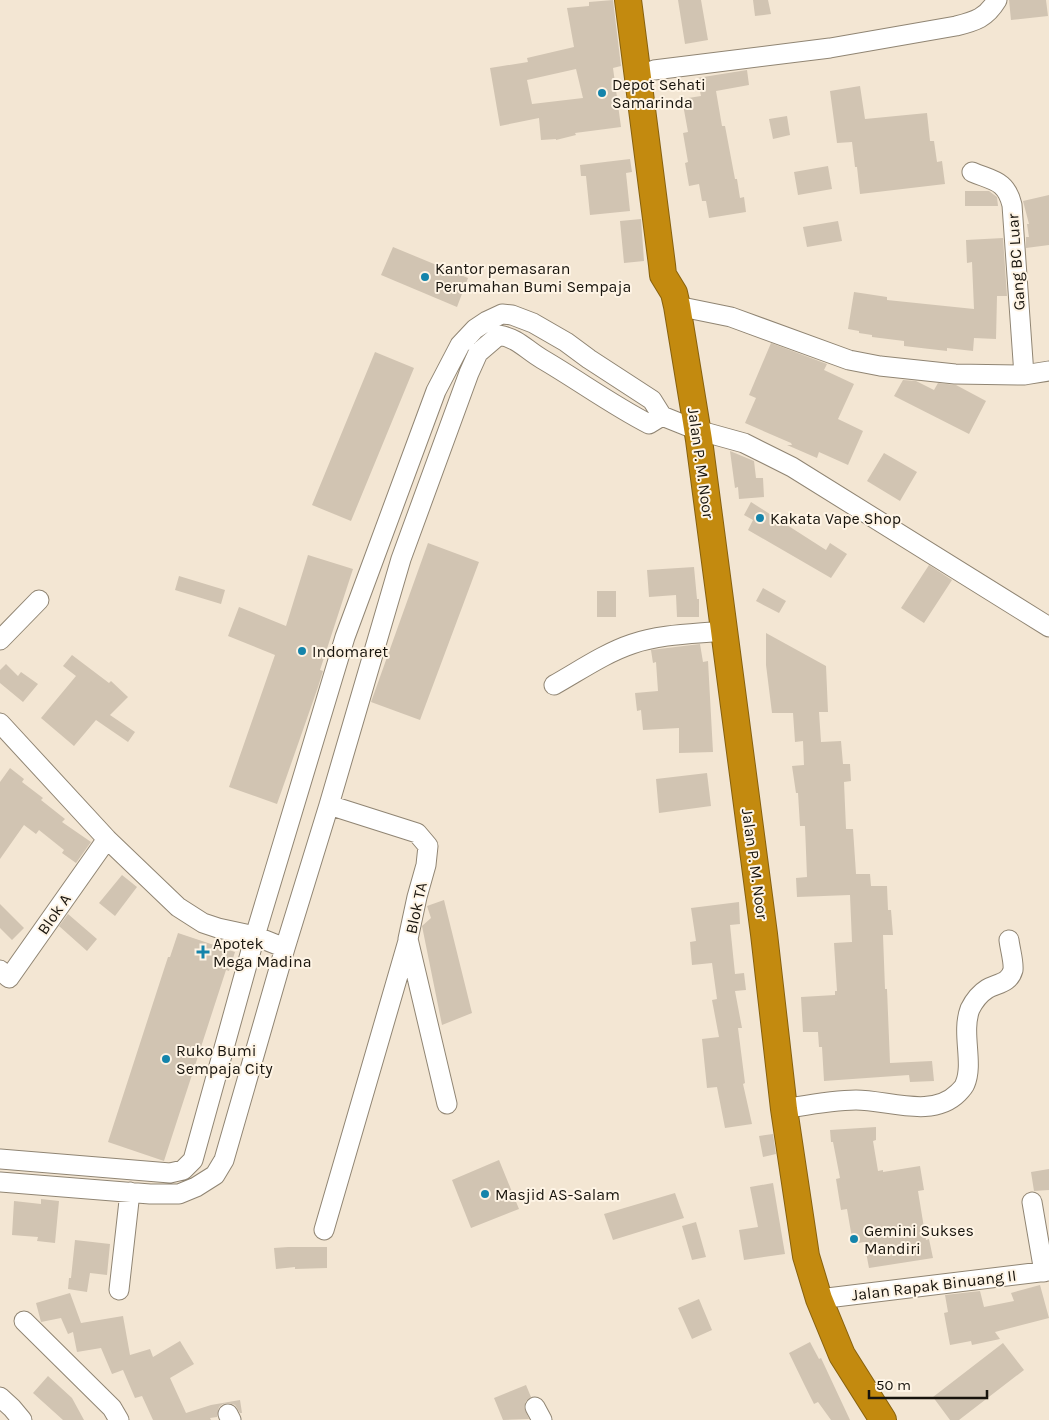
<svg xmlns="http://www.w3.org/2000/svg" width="1049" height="1420" viewBox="0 0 1049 1420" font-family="Karla,sans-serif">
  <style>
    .building { fill: #d1c4b2; fill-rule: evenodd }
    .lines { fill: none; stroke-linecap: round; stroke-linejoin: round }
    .minor-casing { stroke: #908573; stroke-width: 21 }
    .highway-casing { stroke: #87610e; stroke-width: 28 }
    .minor { stroke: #fff; stroke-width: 19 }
    .highway { stroke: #c38a0f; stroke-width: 26 }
    .poi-dot { fill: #1484ab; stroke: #fef4e5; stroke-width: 2 }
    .labels { text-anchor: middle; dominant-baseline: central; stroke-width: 4; stroke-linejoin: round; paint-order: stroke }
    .poi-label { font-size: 16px; fill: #18140d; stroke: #fef4e5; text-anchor: start }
    .street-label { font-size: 16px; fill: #18140d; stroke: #fef4e5 }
  </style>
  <rect width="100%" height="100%" fill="#f3e6d3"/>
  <path class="building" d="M613,0L621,66L613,68L621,127L575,133L576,135L556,140V139L541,140L539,118L500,126L490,68L528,62L527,58L574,47L567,8L589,6V2ZM576,69L583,98L532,104L527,80Z
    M678,0H701L708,40L685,44Z
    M753,0H768L771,14L755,16Z
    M1009,0H1046L1048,16L1011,20Z
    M747,70L749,85L716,91L722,126H725L735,179H737L740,198L744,197L746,212L709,218L706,201H702L699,184L689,186L685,163L688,162L683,133L688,132L682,99L701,96L697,78Z
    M860,86L865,119L927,113L930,141H934L937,162L942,161L945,184L860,194L857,167H855L852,142L837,143L830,91Z
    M787,116L790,135L773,139L769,119Z
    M630,159L632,172L626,173L630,211L590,215L586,176H581L580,165Z
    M828,166L832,189L798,195L794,172Z
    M965,191H989L997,197L998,206H965Z
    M1049,195V245L1026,248V237H1029L1027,224H1029L1023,201Z
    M641,219L644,261L624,263L620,221Z
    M838,221L842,241L807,247L803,227Z
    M1003,238L1007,296H997L996,339L974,338L973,351L947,348V351L904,346V341L872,337V335L859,333V331L848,329L854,292L887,297V300L974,309L972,262L967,263L966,240Z
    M393,247L468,278L457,307L381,275Z
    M771,343L827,364L824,370L854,384L838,419L863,431L848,465L819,452L817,458L787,445H792L791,443L745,423L756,398L749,395Z
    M375,352L414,368L351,521L312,505Z
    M903,380L916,381L934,390L938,383L956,385L986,401L969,434L894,396Z
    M730,451L754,461L756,478H763L764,497L739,499L738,487L735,488Z
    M884,453L917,472L900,501L867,481Z
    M751,502L826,550L830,543L847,554L831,578L748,530L753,520L744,515Z
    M428,543L479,562L420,720L371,702Z
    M308,555L353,569L320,670L323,671L318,687L277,804L229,787L275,655L228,636L239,607L286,626Z
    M929,565L952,580L924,623L901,608Z
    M694,567L697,599H699V617H677L676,595L649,597L647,570Z
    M179,576L225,590L221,604L175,590Z
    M763,588L786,601L779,613L756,601Z
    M597,591H616V617H597Z
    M766,633L826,666L828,712H819L821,742L841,741L843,764H850L851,781L844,782L846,829H853L856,874H870L871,886H887L888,910H891L893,935H883L885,989H887L890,1063L932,1061L934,1081L910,1082L909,1075L824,1081L822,1047H819L818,1032H803L801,997L835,995V991H837L834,943L852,942L850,895L797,897L796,878L807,877L805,826H800L798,793H796L792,766L804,765L803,741L795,742L793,713H772L766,665Z
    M700,644L703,662L708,661L713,752L679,753V728L643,730L641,710L637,711L635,693L658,691L656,662L653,663L651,650Z
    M72,655L109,683L111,681L128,697L110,715L135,732L128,742L96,720L74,746L41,718L76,676L63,666Z
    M6,664L18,676L21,672L38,684L23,702L0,683V670Z
    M10,768L24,779L22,782L43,798L41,800L65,819L62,822L91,842L76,863L62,853L64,850L39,830L36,834L24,825L0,859V782Z
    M707,773L711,806L659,813L656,779Z
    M122,875L137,887L115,916L99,903Z
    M444,900L472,1013L442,1025L422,926L431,918L427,906Z
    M739,902L740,924L730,925L735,974L744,973L746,990L735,991L742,1028H738L745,1083L743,1084L752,1124L725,1128L717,1087L707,1088L702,1039L719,1037L712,1000L717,999L712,963L692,965L690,942L696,941L691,908Z
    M0,904L24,928L12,940L0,928Z
    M68,914L97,939L87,951L59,926Z
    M178,933L235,952L229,971L226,970L164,1161L108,1142L168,957H170Z
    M876,1127V1140L873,1141L878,1171L883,1170V1172L920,1166L924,1190L918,1191L926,1240L929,1239L933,1258L869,1268L864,1242L853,1244L847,1209L841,1210L836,1179L840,1178L833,1142H831L830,1130Z
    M773,1134L776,1154L763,1157L759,1136Z
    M499,1160L519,1209L471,1228L452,1180Z
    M1049,1169V1190L1034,1191L1031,1172Z
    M773,1183L785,1254L744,1260L739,1230L758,1227L750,1187Z
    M675,1193L684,1218L613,1240L604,1214Z
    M41,1199L59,1201L55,1243L37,1241L38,1237L12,1235L14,1201L41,1204Z
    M696,1222L706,1257L692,1260L682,1226Z
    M75,1240L110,1244L107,1275L90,1273L87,1292L68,1289L69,1278H71Z
    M288,1247H327V1268L295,1269V1267L276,1269L274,1248Z
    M1040,1285L1049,1318L995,1332L1000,1339L972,1345L971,1341L950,1345L944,1313L948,1312L945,1295L980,1291L984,1307L1014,1301L1011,1293Z
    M70,1293L81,1323L123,1316L130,1355L150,1349L153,1357L180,1341L194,1364L170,1378L186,1413L211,1405L240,1400L242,1413H240L235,1405L228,1403L223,1404L219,1407L217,1417L210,1418L211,1420H153L142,1396L135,1398L123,1370L112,1374L101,1348L77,1352L73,1332L68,1334L61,1318L41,1322L36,1303Z
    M699,1299L712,1330L692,1339L678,1308Z
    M810,1342L819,1359L821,1358L850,1420H831L818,1402L814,1404L804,1384L789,1353Z
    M1003,1343L1024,1370L959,1420H950L933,1397Z
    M48,1376L72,1398L84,1420H63L33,1393Z
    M526,1385L531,1397L526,1401L524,1407L529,1419L503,1420L494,1398Z"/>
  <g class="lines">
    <g class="minor-casing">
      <path id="minor" d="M654,70L830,48L956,26C976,21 986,18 997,0
        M972,172C993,181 1006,180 1012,205L1024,375
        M677,306L731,317L849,360L880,366L955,374L1024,375L1049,371
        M0,640L39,600
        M554,685C579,671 605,653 632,644C661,634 694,634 724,631
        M0,723L107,839L178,907L203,923L218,928L255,936L285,948
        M329,805L417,833L428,846L426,865L417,897L408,939L447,1104
        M0,970L9,978L107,839
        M784,1109C808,1105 832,1100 856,1100C888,1100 932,1119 958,1093C961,1090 964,1087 965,1084C974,1063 961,1033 970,1009C974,1001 979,994 987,989C997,983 1009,984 1013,970C1014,962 1010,949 1009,940
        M0,1159L170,1173L183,1170L193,1160L255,936L345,637L436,391L460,345L475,329L487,321L502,314L512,315L533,323L566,342L589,359L652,400L662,416L697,430L744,443L792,467L1049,627
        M0,1182L150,1194H179L196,1187L215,1175L224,1160L285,948L329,805L401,559L469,373L478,353L499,335C519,339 525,349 542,359C578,380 612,405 649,424L662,416
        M1032,1202L1044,1272
        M324,1230L408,941
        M119,1290L130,1192
        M819,1299L1049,1271
        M24,1321L112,1408L119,1420
        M0,1397L12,1408L22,1420
        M535,1407L542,1420
        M228,1414L231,1420"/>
    </g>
    <g class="highway-casing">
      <path id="highway" d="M628,0L662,265L663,275L674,293L677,306L699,440L764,934L784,1109L806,1256L819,1299L842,1355L883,1420"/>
    </g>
    <use href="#minor" class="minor"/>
    <use href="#highway" class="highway"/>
  </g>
  <g class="poi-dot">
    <circle cx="602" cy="93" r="5"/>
    <circle cx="425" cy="277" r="5"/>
    <circle cx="760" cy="518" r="5"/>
    <circle cx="302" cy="651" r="5"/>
    <path d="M200.5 944.5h5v5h5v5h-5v5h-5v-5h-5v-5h5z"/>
    <circle cx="166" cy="1059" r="5"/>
    <circle cx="485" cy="1194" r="5"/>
    <circle cx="854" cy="1239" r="5"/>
  </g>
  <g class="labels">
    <g class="poi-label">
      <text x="612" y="84">Depot Sehati<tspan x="612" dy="18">Samarinda</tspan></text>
      <text x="435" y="268">Kantor pemasaran<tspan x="435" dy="18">Perumahan Bumi Sempaja</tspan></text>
      <text x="770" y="518">Kakata Vape Shop</text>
      <text x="312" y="651">Indomaret</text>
      <text x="213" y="943">Apotek<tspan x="213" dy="18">Mega Madina</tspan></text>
      <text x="176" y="1050">Ruko Bumi<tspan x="176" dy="18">Sempaja City</tspan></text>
      <text x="495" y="1194">Masjid AS-Salam</text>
      <text x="864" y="1230">Gemini Sukses<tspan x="864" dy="18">Mandiri</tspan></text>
    </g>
    <g class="street-label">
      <text transform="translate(1016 262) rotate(-94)">Gang BC Luar</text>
      <text transform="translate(701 463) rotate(82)">Jalan P. M. Noor</text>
      <text transform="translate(755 864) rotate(82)">Jalan P. M. Noor</text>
      <text transform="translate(416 908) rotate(-78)">Blok TA</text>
      <text transform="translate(54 914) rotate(-55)">Blok A</text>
      <text transform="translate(934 1285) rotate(-7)">Jalan Rapak Binuang II</text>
    </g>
  </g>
  <path d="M869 1390v8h118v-8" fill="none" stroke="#18140d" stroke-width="2.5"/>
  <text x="876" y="1390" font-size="15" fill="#18140d" stroke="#fef4e5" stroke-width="4" paint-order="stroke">50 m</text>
</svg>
